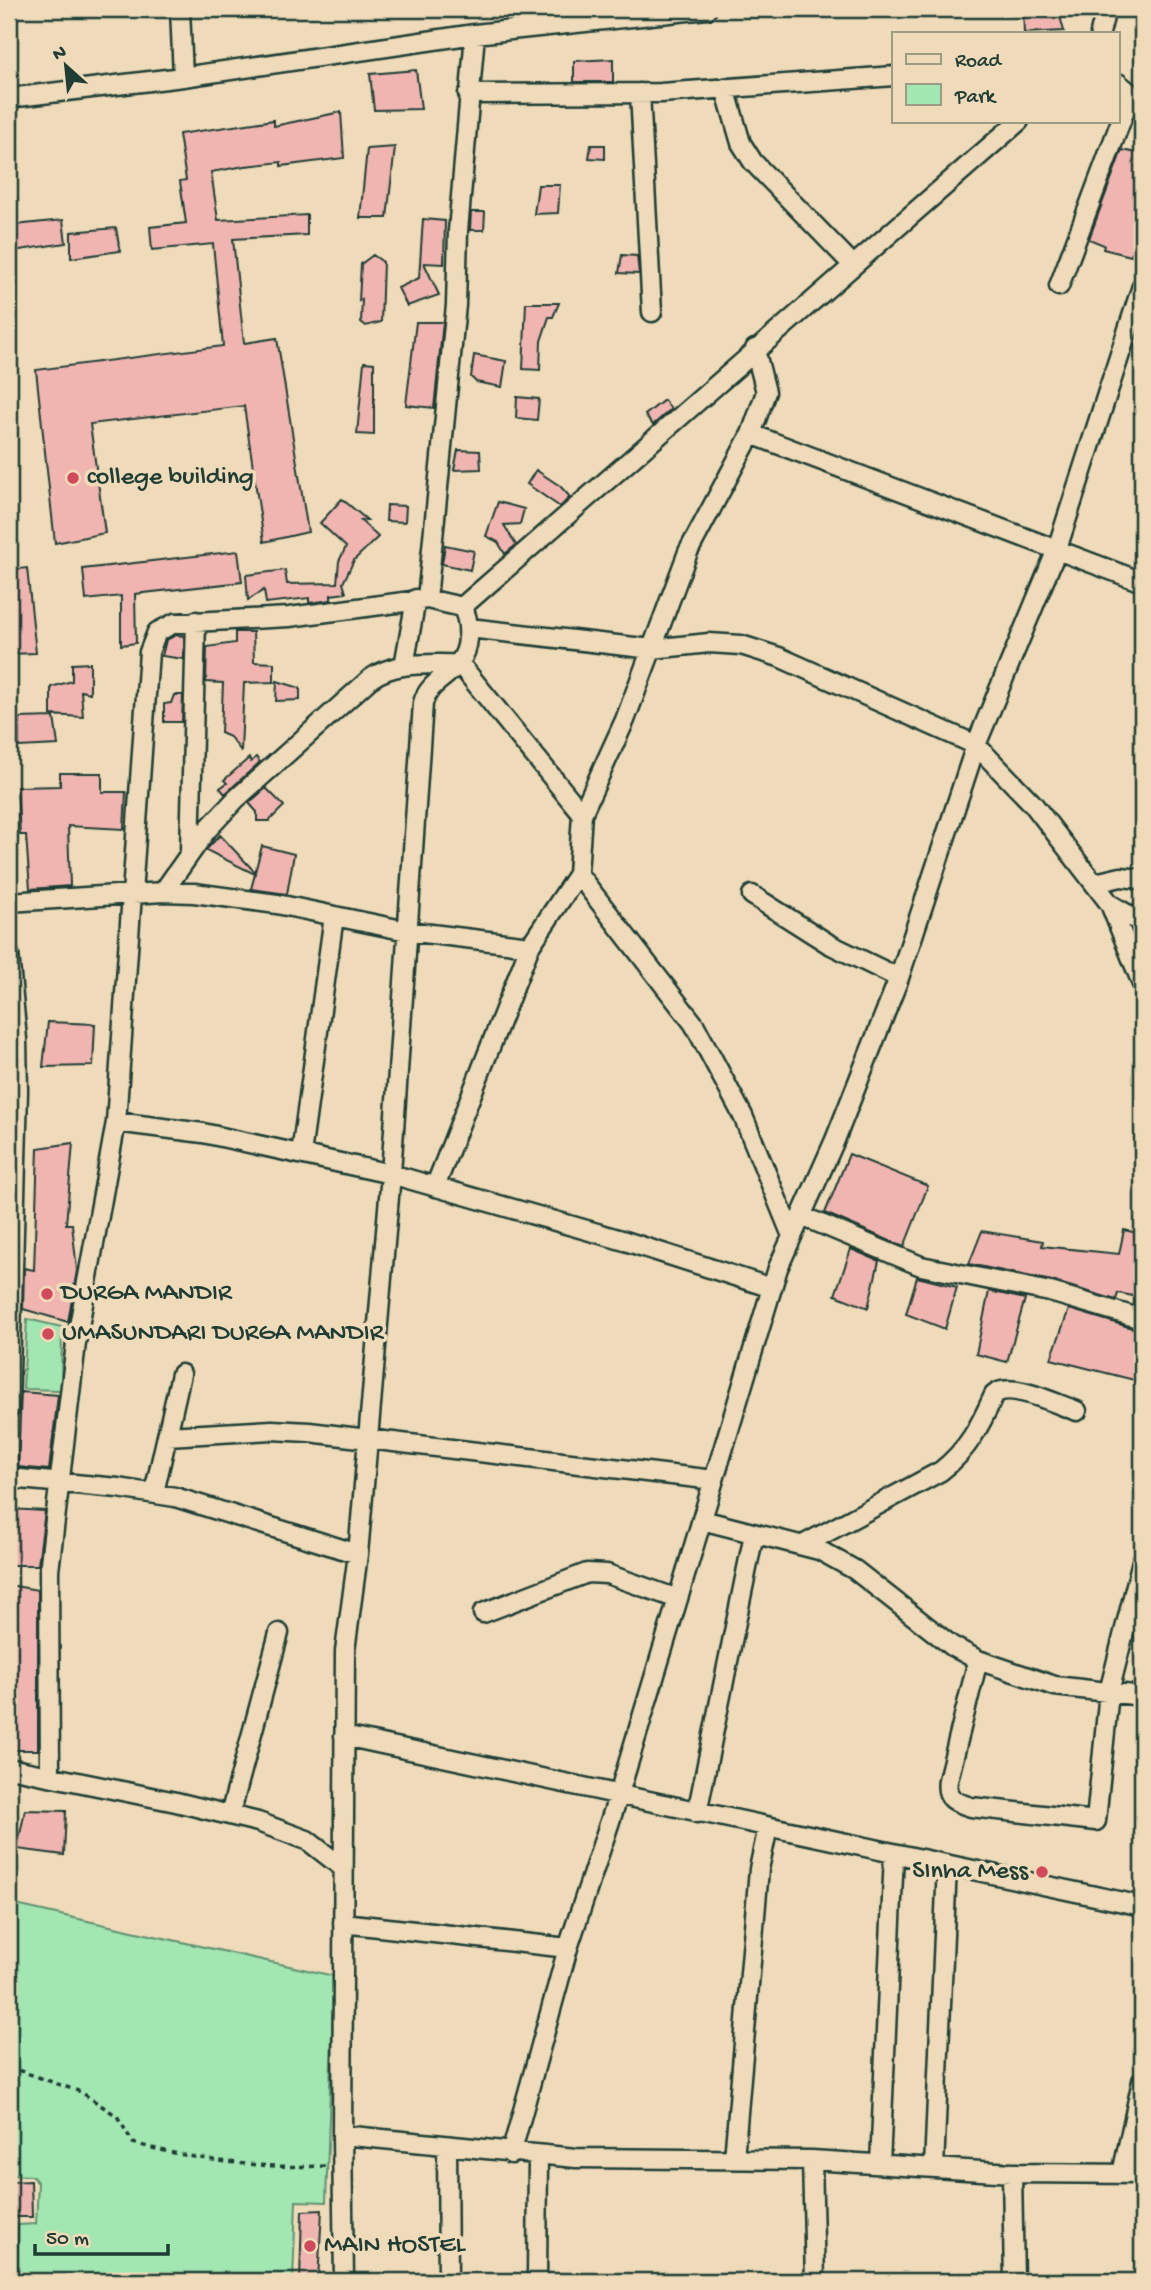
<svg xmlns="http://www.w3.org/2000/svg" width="1151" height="2290" viewBox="0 0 1151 2290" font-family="'Gochi Hand',sans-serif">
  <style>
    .green { fill: #a2e6b1; stroke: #609272; stroke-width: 2 }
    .building { fill: #f1b5b1; stroke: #1f3d34; stroke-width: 2 }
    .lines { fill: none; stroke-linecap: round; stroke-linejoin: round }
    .minor-casing { stroke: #1f3d34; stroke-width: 23 }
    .path { stroke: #1f3d34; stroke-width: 3.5; stroke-dasharray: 5 5; stroke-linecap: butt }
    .minor { stroke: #efdbb9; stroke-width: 18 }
    .poi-dot { fill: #d1495b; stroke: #efdbb9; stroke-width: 2.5 }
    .labels { text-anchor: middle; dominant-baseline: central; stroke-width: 7; stroke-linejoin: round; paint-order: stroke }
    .poi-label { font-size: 26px; fill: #1f3d34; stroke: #efdbb9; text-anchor: start }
  </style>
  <rect width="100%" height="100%" fill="#efdbb9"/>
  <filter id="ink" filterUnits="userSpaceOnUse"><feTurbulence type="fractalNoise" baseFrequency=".0143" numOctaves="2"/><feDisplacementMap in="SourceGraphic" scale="14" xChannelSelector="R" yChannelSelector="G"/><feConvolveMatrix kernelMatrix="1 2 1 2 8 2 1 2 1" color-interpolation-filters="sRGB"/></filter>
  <g filter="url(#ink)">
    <path class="green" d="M27,1319L62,1327L61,1390L23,1389Z
      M16,1905L334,1976L326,2202L296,2201L293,2281H17L18,2225L36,2224L38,2183L32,2176L9,2175V1962Z"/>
    <path class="building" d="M1023,9H1058L1064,31L1024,33Z
      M613,59V82H574V61Z
      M416,70L421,109L374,110L370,74Z
      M341,112L344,158L281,166V162L245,166L211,172L218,220L307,215V235L233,239L244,343L277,338L308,532L264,542L244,406L90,424L105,533L55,543L36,370L223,346L213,244L152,250L150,227L186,223L180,181L186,180L179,134L274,120V126Z
      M591,145H605V159L589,158Z
      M395,147L387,218H360L367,149Z
      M1122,150L1142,154V220L1131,256L1103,249L1104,245L1089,239Z
      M538,185H560L558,213L534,214Z
      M471,212H485L484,230H470Z
      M423,219L445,221L444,264L424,263L439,295L407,306L398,288L419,278Z
      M63,220L66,243L13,251L15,225Z
      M116,228L120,251L71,258V232Z
      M373,255L383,262L381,322L366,326L361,322L362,299L359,301L361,264Z
      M622,255L637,256L639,274L619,273Z
      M526,303H559L553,317H549L541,341L540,370L523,369Z
      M416,322H443L434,408L406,405Z
      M474,355L506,361L502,387L476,382L471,377Z
      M364,362L374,363V435L357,434Z
      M517,397L539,399L537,420L516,418Z
      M664,400L671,409L653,425L645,415Z
      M458,450L480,451L481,469L454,470Z
      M536,470L560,486L570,497L560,507L527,484Z
      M342,499L367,520H360L378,537L354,560L343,583L346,593L331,595V600L309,603V598L266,603L264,590L248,600L246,575L285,570L287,584L337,583L339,561L346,547L320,523Z
      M498,502L524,509L520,524L504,525L516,545L505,554L498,542L486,536Z
      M387,505L406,506L405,522L386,521Z
      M445,545L474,551L470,570L442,564Z
      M238,551L242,582L135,594L136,643L121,645V596L86,600L83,569Z
      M27,568L36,653L9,654V570Z
      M235,632H253L254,662L274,663V682L244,683L241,751L230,737L221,733L223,683L206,682L207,647L235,643Z
      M176,635L184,636V659L162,656L166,640Z
      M90,663V693L81,691L83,717L51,715V687L72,681V664Z
      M277,681L300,688V700L276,701Z
      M174,695H183L182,722H164V704L171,703Z
      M54,717L58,745L19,747V718Z
      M256,757L260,762L225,794L220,788L227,783L224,780L249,758L251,762Z
      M60,773H102V792H126L124,829L68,826L70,886L30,889L26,835H20L17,787L60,786Z
      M266,788L284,806L269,821H257V812L249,803Z
      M220,835L255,872L262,846L294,854L287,894L251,889L255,874L206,850Z
      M48,1022L95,1024L93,1066L43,1067Z
      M73,1143L66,1224H72L77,1270L68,1322L23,1309L24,1268L34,1270L38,1148Z
      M849,1154L928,1186L904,1247L825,1213Z
      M1124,1230L1142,1234V1279L1138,1297L1118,1293L1116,1300L1052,1281L969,1264L982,1231L1043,1241L1042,1246L1119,1254Z
      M851,1249L879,1261L868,1308L835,1295Z
      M917,1277L957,1287L945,1329L906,1314Z
      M989,1291L1025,1299L1007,1362L976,1354Z
      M1069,1309L1142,1331V1382L1051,1359Z
      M21,1392L58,1395L49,1470L18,1467Z
      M9,1509L45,1511L38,1565H9Z
      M9,1585L38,1590V1750H9Z
      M25,1810L66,1811L64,1855L17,1849Z
      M31,2181L32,2217H9V2182Z
      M322,2210L318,2281H300L302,2211Z"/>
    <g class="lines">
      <g class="minor-casing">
        <path id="minor" d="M180,9L183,77
          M1100,33L1106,9
          M1118,83L1142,103
          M725,88L741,143L753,162L852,264
          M640,93L652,312
          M468,94L661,93L894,76
          M9,98L183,77L475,34L707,9
          M1059,286L1131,94
          M755,349L766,392L751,434L1142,582
          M462,607L1019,121
          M469,628L652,649L709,643L741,645L779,657L976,745L1033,804L1110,904L1142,923
          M404,666L416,599
          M582,814L625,720L688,552L751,434
          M190,852L196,621
          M1095,883L1121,877L1142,879
          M163,892L206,831L236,799L370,679C395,660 430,665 460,664L582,814L578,874L694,1024L743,1116L792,1236
          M752,895L829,944L899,978
          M9,902L163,892L194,893L277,904L407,931L530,946L578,874
          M1110,904L1142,984
          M9,954L17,1039L18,1091L9,1409
          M116,1122L203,1133L391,1174L423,703C430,675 466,675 468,638C469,626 468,617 462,607L427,599L456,305L458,231L475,34
          M301,1154L334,916
          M435,1187L530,946
          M802,1216L921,1266L1050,1292L1142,1319
          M167,1436L272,1430L309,1432L714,1480
          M9,1478L118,1488L175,1497L358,1554
          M154,1493L181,1374
          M702,1520L819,1550L855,1570L952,1646L978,1660L1055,1686L1142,1696
          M803,1545L941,1471C968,1450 980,1426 994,1395C1009,1380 1058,1405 1077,1411
          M483,1613L587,1573L607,1574L678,1599
          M978,1660L948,1780C945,1799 955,1802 971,1807L1096,1821L1109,1692L1142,1561
          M344,1736L1142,1906
          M9,1768L176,1802L258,1822L307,1840L343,1868
          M50,1776L49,1571L76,1343L116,1122L149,652L157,632L175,623L289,617L427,599
          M697,1813L754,1534
          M230,1815L279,1633
          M343,1923L568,1948
          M342,2135L345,1651L358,1554L391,1174L625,1241L772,1288
          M447,2147L448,2281
          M511,2154L568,1948L618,1797L778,1268L835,1140L899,978L976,745L1056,552L1142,286
          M734,2159L759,1869L768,1827
          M812,2160L815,2281
          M880,2164L894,1854
          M934,2168L947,1865
          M1012,2173L1014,2281
          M1122,2174L1142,2081
          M344,2281L342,2135L576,2158L812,2160L1012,2173L1142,2174
          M537,2281L538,2155"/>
      </g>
      <path class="path" d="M9,2067L81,2092L117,2116L133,2143C194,2160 261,2169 325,2166"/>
      <use href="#minor" class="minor"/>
    </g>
  </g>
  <g class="poi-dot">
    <circle cx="73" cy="478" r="7"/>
    <circle cx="47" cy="1294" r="7"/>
    <circle cx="48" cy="1334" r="7"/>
    <circle cx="1042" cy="1872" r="7"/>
    <circle cx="310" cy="2246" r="7"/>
  </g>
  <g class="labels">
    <g class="poi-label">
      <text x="87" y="478">college building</text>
      <text x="61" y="1294">DURGA MANDIR</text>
      <text x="62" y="1334">UMASUNDARI DURGA MANDIR</text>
      <text x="1028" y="1872" text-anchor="end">SInha Mess</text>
      <text x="324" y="2246">MAIN HOSTEL</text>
    </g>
  </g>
  <rect width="1151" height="2290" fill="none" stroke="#efdbb9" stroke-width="35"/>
  <rect x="18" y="18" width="1116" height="2255" fill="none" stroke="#1f3d34" stroke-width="2.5" filter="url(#ink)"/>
  <rect x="892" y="32" width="228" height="91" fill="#efdbb9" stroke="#9c9c84" stroke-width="2"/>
  <rect x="906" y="54" width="35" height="10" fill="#efdbb9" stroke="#9c9c84" stroke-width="2"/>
  <text x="955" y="66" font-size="21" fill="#1f3d34">Road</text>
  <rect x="906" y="84" width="35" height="21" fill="#a2e6b1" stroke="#9c9c84" stroke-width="2"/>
  <text x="955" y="102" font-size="21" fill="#1f3d34">Park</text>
  <g transform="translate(66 66) rotate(333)" stroke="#efdbb9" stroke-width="5" paint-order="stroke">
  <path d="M0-5L12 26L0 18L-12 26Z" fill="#1f3d34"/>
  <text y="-10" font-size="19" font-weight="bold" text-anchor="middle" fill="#1f3d34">N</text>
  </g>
  <path d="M35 2244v10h133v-10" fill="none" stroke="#1f3d34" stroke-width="3.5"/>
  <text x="46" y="2244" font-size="21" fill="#1f3d34" stroke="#efdbb9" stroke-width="5" paint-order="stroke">50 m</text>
</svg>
